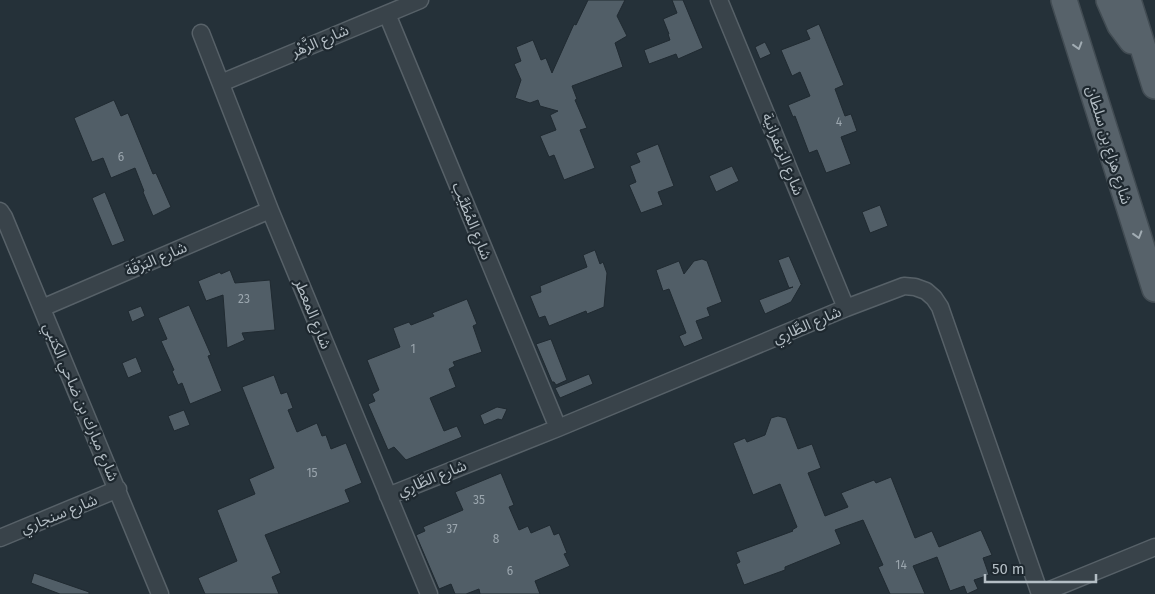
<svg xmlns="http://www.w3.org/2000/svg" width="1155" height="594" viewBox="0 0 1155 594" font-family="'Fira Sans','Noto Sans Arabic',sans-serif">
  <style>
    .building { fill: #515e67; stroke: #202a31 }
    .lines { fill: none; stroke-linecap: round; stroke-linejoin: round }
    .street-casing { stroke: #576168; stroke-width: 19 }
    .primary-casing { stroke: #424c53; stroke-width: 28 }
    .street { stroke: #39434a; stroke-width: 16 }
    .primary { stroke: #57626a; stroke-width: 25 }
    .oneway { stroke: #a1acb3 }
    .labels { text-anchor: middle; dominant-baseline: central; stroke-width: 4.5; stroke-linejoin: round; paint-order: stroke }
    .number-label { font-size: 12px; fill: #9ba6ae }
    .street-label { font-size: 15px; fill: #b4bec5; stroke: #1e282f }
  </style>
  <rect width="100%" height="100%" fill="#253139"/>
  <path class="building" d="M588,0H625L617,16L627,36L615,43L623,67L572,86L577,99L575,100L587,128L580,130L595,168L564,180L554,155L549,157L540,136L556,130L550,115L558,111L540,106L538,100L530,103L515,98L521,80L514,64L521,61L516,47L533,40L541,60L546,58L552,73L574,24L576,25Z
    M672,0H683L703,48L678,59L676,54L649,64L644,50L670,40L668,34H669L663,19L677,13Z
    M819,24L844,85L835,89L845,116L851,114L857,131L841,137L851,164L826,173L817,150L809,153L795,116L793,117L788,105L810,96L800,72L792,76L781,50L810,39L806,30Z
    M765,42L771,54L760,59L755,47Z
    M114,100L121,116L128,113L153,174L156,173L171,207L153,216L143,192L144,191L135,168L111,178L103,158L92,162L74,118Z
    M658,144L674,186L658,192L663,205L641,213L629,185L636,182L630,166L640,162L636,153Z
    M732,166L739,181L716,192L709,176Z
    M105,192L125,241L112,246L92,198Z
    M880,205L888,226L870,233L862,212Z
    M595,250L600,264L603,262L607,273L604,307L587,314L586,311L549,326L545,316L539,318L530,296L541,292L540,286L587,267L583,255Z
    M789,256L801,284L802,283L791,302L765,314L759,300L793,287L789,288L778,260Z
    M702,259L707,261L722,302L707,308L710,316L696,321L703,339L684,347L679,336L686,333L669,289L663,291L656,270L679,261L684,274L694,261Z
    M230,270L235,283L270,280L275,330L242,333L245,340L227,348L223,295L206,301L198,281L220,272L221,274Z
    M467,299L477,324L473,326L482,352L453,362L455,366L449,369L456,387L430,398L444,431L457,426L462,437L406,460L394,447L388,450L368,404L375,401L372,394L379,390L367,360L400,347L393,328L409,322L411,325L434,316L432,313Z
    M189,305L211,355L208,356L222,391L190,404L182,383L178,385L172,371L174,370L161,341L167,339L158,318Z
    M141,306L145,316L132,322L128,311Z
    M551,339L567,380L556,385L554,382H552L536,344Z
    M136,357L142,372L128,378L122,363Z
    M589,374L593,384L560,398L555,388Z
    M274,375L281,394L287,392L293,408L288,410L297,432L317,423L322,436L326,435L331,449L346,443L362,483L345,490L350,502L265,535L281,573L272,577L279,594H205L198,578L237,561L217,510L255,494L249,479L274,468L242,387Z
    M497,407L507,409L502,420L498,419L484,425L480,415Z
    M184,410L190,425L174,431L168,416Z
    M778,416L786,418L798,449L812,444L821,468L808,473L825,516L848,507L841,493L874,480L876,483L891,477L915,538L932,531L939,547L981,530L992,555L983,558L989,575L974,580L978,589L967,594L964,586L950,591L937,557L913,566L925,594H890L878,567L883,565L863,520L835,530L841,544L785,567V570L744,585L736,564L740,562L736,552L793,531L792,530L797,527L780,484L753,495L733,443L745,438L747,442L765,435L771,418Z
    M501,473L514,505L509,507L519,530L528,526L531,533L550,525L554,535L559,533L567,553L564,554L570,566L535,581L540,594H480L479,589L466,594H455L451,584L439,589L416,535L425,531L423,527L463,510L455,492Z
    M34,573L89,592V594H60L31,583Z"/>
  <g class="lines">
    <g class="street-casing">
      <path id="street" d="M719,0L846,308
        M387,14L558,428
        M201,33L270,210L429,594
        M221,83L420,0
        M0,211L4,217L160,594
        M42,308L270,210
        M388,496L558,428L846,308L904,286L915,287L926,291L934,298L940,307L1040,594
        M0,538L118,489
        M1040,594L1155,547"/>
    </g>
    <g class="primary-casing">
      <path id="primary" d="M1064,0L1155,289
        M1109,0L1120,25L1132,41
        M1128,0L1155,86"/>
    </g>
    <use href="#street" class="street"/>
    <use href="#primary" class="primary"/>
  </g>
  <defs><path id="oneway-chevron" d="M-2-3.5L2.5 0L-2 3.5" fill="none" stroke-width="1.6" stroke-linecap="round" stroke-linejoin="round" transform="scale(1.25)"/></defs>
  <g class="oneway">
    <use href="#oneway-chevron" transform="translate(1078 46) rotate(73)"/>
    <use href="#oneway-chevron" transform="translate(1138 235) rotate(73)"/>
  </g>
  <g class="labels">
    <g class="number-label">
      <text x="839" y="122">4</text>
      <text x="121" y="157">6</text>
      <text x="244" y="299">23</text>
      <text x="413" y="349">1</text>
      <text x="312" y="473">15</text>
      <text x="479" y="500">35</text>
      <text x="452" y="529">37</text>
      <text x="496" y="539">8</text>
      <text x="901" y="565">14</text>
      <text x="510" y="571">6</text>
    </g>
    <g class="street-label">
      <text transform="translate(320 41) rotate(-23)">شارع الزَّهْر</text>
      <text transform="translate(1109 145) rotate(73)">شارع هزاع بن سلطان</text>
      <text transform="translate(783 154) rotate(68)">شارع الزعفرانية</text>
      <text transform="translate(472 221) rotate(68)">شارع المُطَيَّب</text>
      <text transform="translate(156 259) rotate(-23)">شارع البَرْقَة</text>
      <text transform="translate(313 314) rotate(68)">شارع المعطر</text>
      <text transform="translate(807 325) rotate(-23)">شارع الطَّارِي</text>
      <text transform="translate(81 402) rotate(67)">شارع مبارك بن ضاحي الكتبي</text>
      <text transform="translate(432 478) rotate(-22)">شارع الطَّارِي</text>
      <text transform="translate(59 514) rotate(-22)">شارع سنجاري</text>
    </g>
  </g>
  <path d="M985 574v8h111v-8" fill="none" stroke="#b4bec5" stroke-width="2.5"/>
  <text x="992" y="574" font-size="15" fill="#b4bec5" stroke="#1e282f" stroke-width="4" paint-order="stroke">50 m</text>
</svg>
